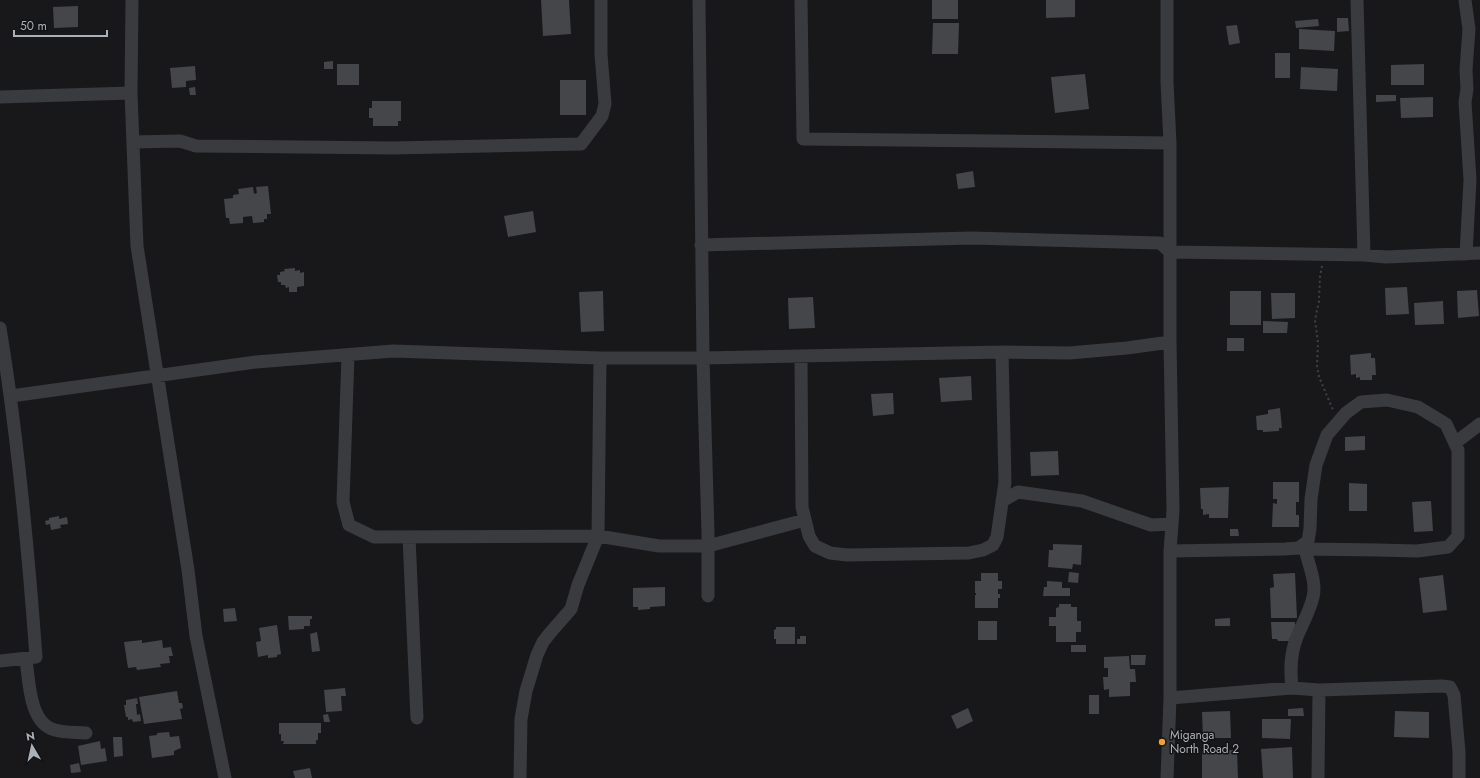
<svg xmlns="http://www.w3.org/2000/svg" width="1480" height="778" viewBox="0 0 1480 778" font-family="Jost,sans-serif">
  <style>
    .building { fill: #45464a }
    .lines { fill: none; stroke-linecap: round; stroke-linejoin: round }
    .path { stroke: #3f4246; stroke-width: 2; stroke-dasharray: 2 3; stroke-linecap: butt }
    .street { stroke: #393b3f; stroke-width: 13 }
    .poi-dot { fill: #ed9f3c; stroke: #131315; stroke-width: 1.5 }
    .labels { text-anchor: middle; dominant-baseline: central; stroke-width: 3; stroke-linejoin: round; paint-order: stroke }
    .poi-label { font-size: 12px; fill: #abb1b9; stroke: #131315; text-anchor: start }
  </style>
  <rect width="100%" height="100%" fill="#18181a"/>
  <path class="building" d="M541,0H569L571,34L543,36Z
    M932,0H958V19H932Z
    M1046,0H1075V17L1046,18Z
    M78,6V27L54,28L53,7Z
    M1337,18H1348L1349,31L1337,32Z
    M1318,19L1319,26L1296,28L1295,21Z
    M933,23H959L958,54H932Z
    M1237,25L1240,43L1229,45L1226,26Z
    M1299,29L1335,31L1334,51L1299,49Z
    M1275,53H1290V78H1275Z
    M333,61V69H324V62Z
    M337,64H359V85H337Z
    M1424,64V85H1391V65Z
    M195,66L196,80L186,81V87L172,88L170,68Z
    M1301,67L1338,69L1337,91L1300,89Z
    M1085,74L1089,109L1055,113L1051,77Z
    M560,80H586V115H560Z
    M195,87L196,95H190L189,88Z
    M1376,95H1396V101L1376,102Z
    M1433,97V117L1401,118L1400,98Z
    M372,101H401V121H398V126H373V118H369V108H372Z
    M973,171L975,187L958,189L956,174Z
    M268,186L271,214H267V219H264V222L253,223L252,216L243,217V223L230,224L229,218H226L224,199L233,198V195L239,194L238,189L253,187L254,194L257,193L256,187Z
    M533,211L536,232L508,237L504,216Z
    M295,268V271L300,270V273L304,272V286L297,287V292H289V287L286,288L285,285H281V282H278L277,275H280V272L285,271L284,269Z
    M1407,287L1409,314L1386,315L1385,288Z
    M1477,290L1479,316L1458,318L1457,291Z
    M603,291L604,331L581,332L579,292Z
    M1230,291H1261V325H1230Z
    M1271,293H1295V318L1272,319Z
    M813,297L815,328L789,329L788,298Z
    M1443,301L1444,324L1415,325L1414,303Z
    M1263,321L1288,322L1287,333H1263Z
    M1227,338H1244V351H1227Z
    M1371,353V358H1375L1376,375H1372V380H1360V377L1356,378V374L1351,375L1350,355Z
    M971,376L972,400L941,402L939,378Z
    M893,393L894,414L873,416L871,394Z
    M1280,408L1282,428H1279V431L1263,432V430H1257L1256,416L1268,414V410Z
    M1365,436V450L1345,451V437Z
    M1058,451L1059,475L1031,476L1030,452Z
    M1273,482H1299V502H1296V515H1299V527H1272L1273,503L1277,504V499H1273Z
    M1349,483L1367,484V511H1349Z
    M1229,487L1228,518H1209V514L1203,515V509H1201L1200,488Z
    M1431,501L1433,531L1414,532L1412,502Z
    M59,516V519L67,517L68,524L60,525L61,528L51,530L50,524L46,525L45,521L49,520V518Z
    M1230,529H1238L1239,536H1230Z
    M1053,544L1082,545L1081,565L1073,564L1072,569L1048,567L1049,550H1053Z
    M1069,572L1079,573L1078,583L1068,582Z
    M981,573H998V581H1002V589H998V594H1000V598H998V608H975V595H976V593H975V581H981Z
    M1295,573L1297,618H1271L1270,588L1274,587L1273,574Z
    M1443,575L1447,610L1423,613L1419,578Z
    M1047,581L1062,582V588H1070V596H1043L1044,587H1047Z
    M665,587V606L650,607V609L638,610V607H633V588Z
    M1059,604H1071V607H1077V621H1081V632H1076V642H1056V626H1049V617H1056V608L1059,607Z
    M235,608L237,621L224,622L223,609Z
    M288,616H312V619H310V626H304V629L289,630Z
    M1230,618V626H1215V619Z
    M978,621H997V640H978Z
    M1271,622H1295V638H1289L1290,641H1278L1277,639H1272Z
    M277,625L281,654L277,655V657L268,658V655L258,657L256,642L261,641L259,628Z
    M776,627H795V644H776V639H774V630L776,629Z
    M317,632L320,651L312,652L310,634Z
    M800,636H806V644H797V639H800Z
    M142,640V643L162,640L163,648L171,647L173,656H169L170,663L160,664L161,667L137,670L136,667L128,668L124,642Z
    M1071,645H1086V652H1071Z
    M1131,655H1146L1145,665H1131Z
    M1129,656L1130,669H1135L1136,682H1130V696L1109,697V689L1104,690L1103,677H1108V668H1104V657Z
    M345,688L346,696H341L342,711L326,712L324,690Z
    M177,691L179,703H182L183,708L180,709L182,719L144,724L139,697Z
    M1089,695H1099V714H1089Z
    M137,698L138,704H136L137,715L140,714L141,721L133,722L132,719L128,720V717H126L124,705H126V700Z
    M968,708L973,721L957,729L951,716Z
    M1303,708L1304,716H1288V709Z
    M1230,711L1231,738H1203L1202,712Z
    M1395,711L1429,712V738L1394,737Z
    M328,714L330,722H324L323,715Z
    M1262,719H1291L1290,739L1262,738Z
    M279,723H321V733H318V740H316V744H283L284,741H281V734H279Z
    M169,732L170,737L179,736L181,748L174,751V755L152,758L149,736L157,735V733Z
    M113,737H122L123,756L114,757Z
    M100,741L101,749L105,748L107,761L81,765L78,746Z
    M1292,747L1293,778H1263L1261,749Z
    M1237,750L1238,778H1202V751Z
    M79,763L81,772L71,773L70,765Z
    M310,768L312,778H295L293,771Z"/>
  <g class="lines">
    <path class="path" d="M1322,266L1320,276L1319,301L1315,320L1318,343L1317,366L1319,377L1333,410"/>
    <path class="street" d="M132,0L131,93L137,246L188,570L196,636L225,778
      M699,0L703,358L708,533V596
      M801,0L803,139L1170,143
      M1167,0V82L1170,143V342L1173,511L1170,551V698L1167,778
      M1357,0L1364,255
      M1465,0L1469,29L1466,70L1467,89L1465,102L1470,180L1466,254
      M0,97L131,93
      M133,142L180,141L196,146L393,148L581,144L602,116L605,104L601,54V0
      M701,245L972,238L1160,243L1170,252L1364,255L1386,257L1480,253
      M0,328C18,437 28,547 36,657L0,661
      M348,355L343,502L349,525L374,537L598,536L659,546H708L805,520
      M801,356L802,507L809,536L815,546L830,553L847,555L969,553L983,550L993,545L997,537L1005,482L1002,352
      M600,358H703L1002,352L1069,353L1127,348L1170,342
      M11,396L256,362L393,351L600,358L598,536L578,585L571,609L550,633L543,642L537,655L526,691L521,719L520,778
      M1455,443L1480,424
      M1002,501L1018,492L1082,501L1151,525L1172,524
      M409,537L417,718
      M1170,551L1285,549L1299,548L1308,541L1310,529L1311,499L1316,465L1327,435L1346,413L1361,402L1387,400L1418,407L1446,424L1458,450V536L1448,547L1417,551L1379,550L1305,549L1299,548
      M26,659C29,680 29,724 55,730C65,733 76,732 86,733
      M1292,688L1319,690L1442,686L1450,687L1454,695L1459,752V778
      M1170,698L1292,688C1290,670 1290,654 1297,637C1302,624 1310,611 1313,597C1317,583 1308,563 1305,549
      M1318,778L1319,690"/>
  </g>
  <circle class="poi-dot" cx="1162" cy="742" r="4"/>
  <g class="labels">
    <g class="poi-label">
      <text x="1170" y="735">Miganga<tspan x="1170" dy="14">North Road 2</tspan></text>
    </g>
  </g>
  <g transform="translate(32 746) rotate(351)" stroke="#131315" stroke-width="3" paint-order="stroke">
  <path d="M0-3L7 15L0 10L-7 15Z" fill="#abb1b9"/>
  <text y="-6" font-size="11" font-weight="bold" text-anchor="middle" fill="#abb1b9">N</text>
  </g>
  <path d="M14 30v6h93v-6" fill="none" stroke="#abb1b9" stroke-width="2"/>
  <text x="20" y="30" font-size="12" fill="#abb1b9" stroke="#131315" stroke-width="3" paint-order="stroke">50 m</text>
</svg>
